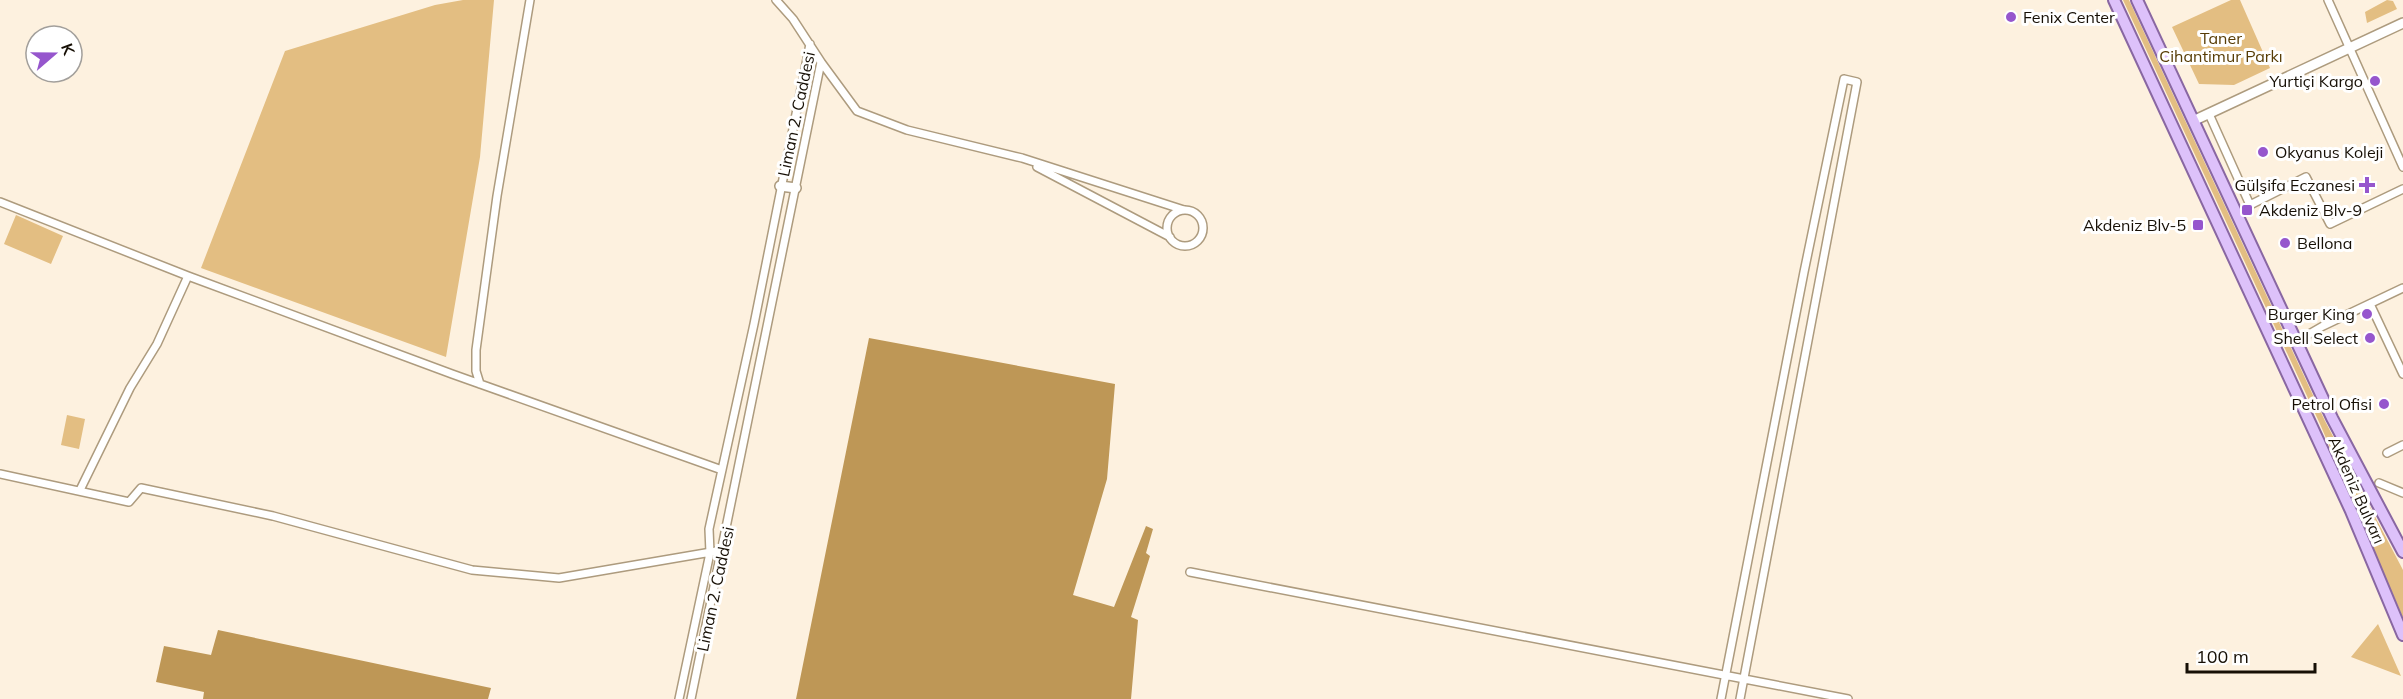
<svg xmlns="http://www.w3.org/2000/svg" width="2403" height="699" viewBox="0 0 2403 699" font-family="Mulish,sans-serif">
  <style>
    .green { fill: #e3be82 }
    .water { fill: #be9756 }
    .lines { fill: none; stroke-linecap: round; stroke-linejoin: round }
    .street-casing { stroke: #ad9b7e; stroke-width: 10 }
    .secondary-casing { stroke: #ad9b7e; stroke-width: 12 }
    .primary-casing { stroke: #8967a2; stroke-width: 14 }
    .street { stroke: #fff; stroke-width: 7 }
    .secondary { stroke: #fff; stroke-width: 9 }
    .primary { stroke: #ddc1fa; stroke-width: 10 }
    .poi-dot { fill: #9656cd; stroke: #fff; stroke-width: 2 }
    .labels { text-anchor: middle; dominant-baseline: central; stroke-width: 6; stroke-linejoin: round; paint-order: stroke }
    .poi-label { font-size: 16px; fill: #160f05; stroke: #fff; text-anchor: end }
    .park-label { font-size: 16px; fill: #573c05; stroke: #fff }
    .street-label { font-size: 16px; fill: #160f05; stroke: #fff }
  </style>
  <rect width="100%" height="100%" fill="#fdf1df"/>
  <path class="green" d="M463,0H494L480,157L446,357L201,268L285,51L435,5Z
    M2123,0H2129L2325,421L2403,570V618L2320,424Z
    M2231,0H2240L2270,68L2234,85L2199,84L2172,27Z
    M2387,0L2393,1L2397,9L2367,23L2365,12Z
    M16,215L63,236L51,264L4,244Z
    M67,415L85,419L79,449L61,445Z
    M2378,624L2401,676L2351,657Z"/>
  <path class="water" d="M869,338L1115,384L1107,479L1073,595L1114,607L1146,526L1153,529L1146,553L1150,556L1131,617L1138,620L1131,699H796Z
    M218,630L491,688L488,699H203L204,692L156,682L164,646L211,655Z"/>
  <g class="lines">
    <g class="street-casing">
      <path id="street" d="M2328,0L2403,167
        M821,62L857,111L907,130L1022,158L1184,210
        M2209,114L2250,205L2306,177L2330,224L2403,189
        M1037,167L1170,237
        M0,202L188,276L452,374L722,470
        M1167 228a18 18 0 1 1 36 0a18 18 0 1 1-36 0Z
        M2370,304L2403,374
        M2297,341L2323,326L2403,288
        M480,384L476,371V350L497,196L530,0
        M2387,453L2403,445
        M0,474L129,502L141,488L273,516L472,570L559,578L723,550
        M2379,483L2403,493
        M80,490L130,388L157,344L188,276
        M1190,572L1848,699
        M679,699L710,553L709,529L754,324L810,44
        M691,699L821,62L793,19L776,0
        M1721,699L1804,272L1844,79L1857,82L1740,699"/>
    </g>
    <g class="secondary-casing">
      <path id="secondary" d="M2195,120L2403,23
        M780,186L796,188"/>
    </g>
    <g class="primary-casing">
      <path id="primary" d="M2114,0L2351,511L2403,635
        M2137,0L2332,418L2403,552"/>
    </g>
    <use href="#street" class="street"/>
    <use href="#secondary" class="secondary"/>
    <use href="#primary" class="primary"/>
  </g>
  <g class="poi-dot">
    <circle cx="2011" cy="17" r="6"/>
    <circle cx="2375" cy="81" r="6"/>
    <circle cx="2263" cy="152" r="6"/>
    <path d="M2364 176h6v6h6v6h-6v6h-6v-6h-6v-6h6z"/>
    <rect x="2241" y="204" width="12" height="12" rx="3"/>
    <rect x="2192" y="219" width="12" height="12" rx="3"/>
    <circle cx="2285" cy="243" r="6"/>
    <circle cx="2367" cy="314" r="6"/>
    <circle cx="2370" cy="338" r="6"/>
    <circle cx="2384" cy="404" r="6"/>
  </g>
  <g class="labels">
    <g class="poi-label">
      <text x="2023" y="17" text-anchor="start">Fenix Center</text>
      <text x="2363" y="81">Yurtiçi Kargo</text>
      <text x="2275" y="152" text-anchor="start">Okyanus Koleji</text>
      <text x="2355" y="185">Gülşifa Eczanesi</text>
      <text x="2259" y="210" text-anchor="start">Akdeniz Blv-9</text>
      <text x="2186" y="225">Akdeniz Blv-5</text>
      <text x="2297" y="243" text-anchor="start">Bellona</text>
      <text x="2355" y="314">Burger King</text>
      <text x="2358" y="338">Shell Select</text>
      <text x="2372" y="404">Petrol Ofisi</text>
    </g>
    <g class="park-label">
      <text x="2221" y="38">Taner<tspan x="2221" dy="18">Cihantimur Parkı</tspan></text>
    </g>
    <g class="street-label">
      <text transform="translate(796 114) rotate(-78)">Liman 2. Caddesi</text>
      <text transform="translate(2357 490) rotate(66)">Akdeniz Bulvarı</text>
      <text transform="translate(715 589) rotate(-78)">Liman 2. Caddesi</text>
    </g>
  </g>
  <g transform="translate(54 54) rotate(70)"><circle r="28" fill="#ffffff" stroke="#a29f9b" stroke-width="1.5"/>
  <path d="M0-4.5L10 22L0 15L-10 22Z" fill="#9656cd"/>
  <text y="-9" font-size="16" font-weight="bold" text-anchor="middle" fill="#160f05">K</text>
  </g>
  <path d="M2187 663v9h128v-9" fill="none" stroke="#160f05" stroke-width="3"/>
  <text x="2196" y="663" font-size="18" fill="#160f05" stroke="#ffffff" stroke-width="4.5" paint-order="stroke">100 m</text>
</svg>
